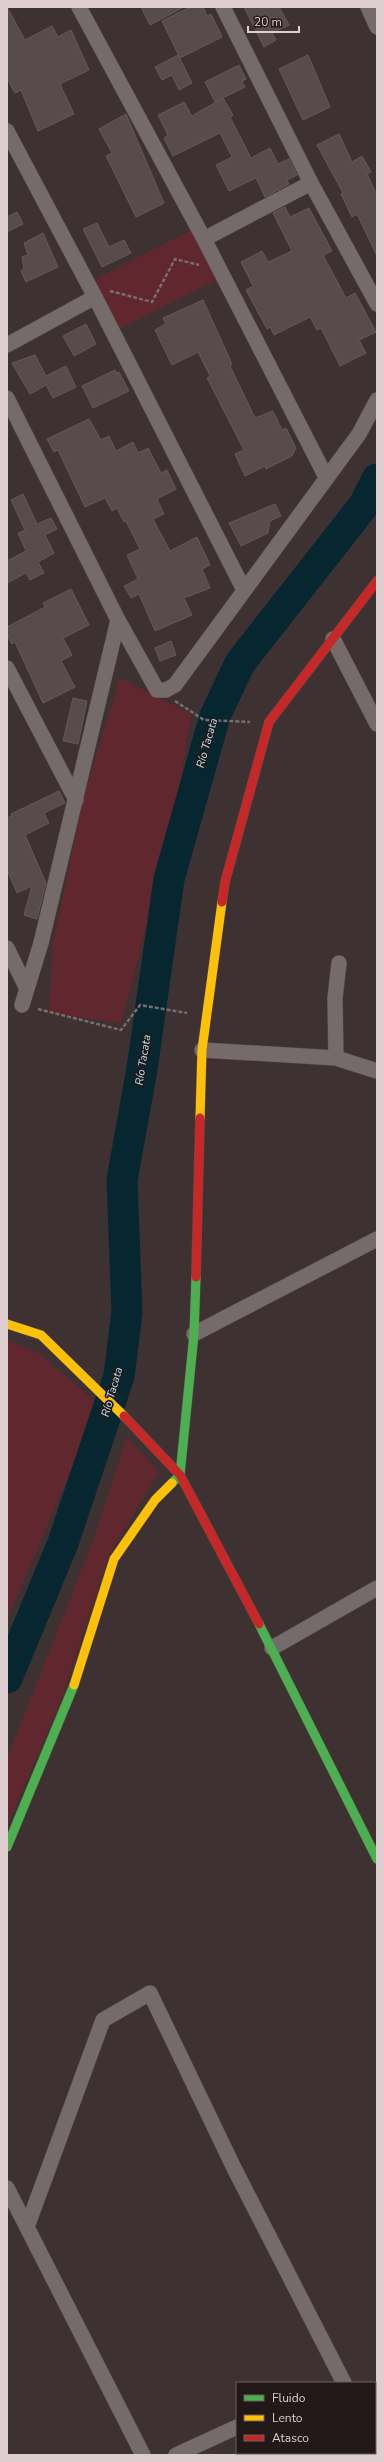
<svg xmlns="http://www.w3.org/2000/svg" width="384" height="2462" viewBox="0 0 384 2462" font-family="'Nunito Sans',sans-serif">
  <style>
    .green { fill: #61272f }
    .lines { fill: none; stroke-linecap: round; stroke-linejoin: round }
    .river { stroke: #06272f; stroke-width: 31 }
    .building { fill: #574b4c; stroke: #64595a }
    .street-casing { stroke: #594e4f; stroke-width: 16 }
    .fast-casing { stroke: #594e4f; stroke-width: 10 }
    .slow-casing { stroke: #594e4f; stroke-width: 10 }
    .jam-casing { stroke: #594e4f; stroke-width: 10 }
    .path { stroke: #776d6e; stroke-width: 2.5; stroke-dasharray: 4 2; stroke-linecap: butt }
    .street { stroke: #756b6b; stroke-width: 15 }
    .fast { stroke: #4caf50; stroke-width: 9 }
    .slow { stroke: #ffc107; stroke-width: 9 }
    .jam { stroke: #c62828; stroke-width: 9 }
    .labels { text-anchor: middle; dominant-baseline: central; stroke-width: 3.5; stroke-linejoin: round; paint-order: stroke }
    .water-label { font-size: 11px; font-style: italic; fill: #b3e8f8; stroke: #221818 }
  </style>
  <rect width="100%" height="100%" fill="#3e3132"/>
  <path class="green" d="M191,230L216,280L119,329L94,280Z
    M120,678L191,714L174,823L121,1023L49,1013L53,943L83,799Z
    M7,1340L40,1354L99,1405L7,1619Z
    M127,1437L159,1472L109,1555L61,1700L7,1826V1759L93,1541Z"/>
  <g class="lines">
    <path class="river" d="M7,1678L63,1543L119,1376L127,1312L122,1180L142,1069L169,879L215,716L240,663L364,505L377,479"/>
  </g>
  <path class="building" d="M7,7L25,40L52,26L58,37L71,30L89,70L60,84L74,114L38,131L21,90L15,93L7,78Z
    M141,7H184L150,25Z
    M190,7H203L207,16L211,14L222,37L180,58L162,21Z
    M244,7H279L289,25L272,33L276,40L264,47Z
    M178,55L192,83L179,90L172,75L162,80L155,67Z
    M308,55L330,107L303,120L279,69Z
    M239,65L246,79L242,81L245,87L215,102L205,82Z
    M223,98L233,115L230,117L251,158L270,148L278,164L289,159L297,175L287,180L289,184L265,197L256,178L229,191L216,165L232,157L220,133L173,156L164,138L168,135L158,115L184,102L192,116Z
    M126,114L164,203L136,217L106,156L112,153L99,129Z
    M339,134L352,162L362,156L371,172L367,174L377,195V256L357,214L352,217L341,194L343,193L317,145Z
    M285,207L290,217L309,208L332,251L323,255L346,298L355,293L376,332L359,340L366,353L340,366L321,328L317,330L310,317L274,335L270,327L267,329L246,290L253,286L241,262L262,251L268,262L292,251L273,213Z
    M17,212L23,224L7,232V217Z
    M97,223L109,247L124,240L131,253L102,267L83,229Z
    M43,233L58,267L26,282L21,271L24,269L22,257L28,255L24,243Z
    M203,300L232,364L230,366L255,418L273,411L282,430L286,428L296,448L292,456L266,469L265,466L245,476L235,454L244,450L207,378L210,376L198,352L172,365L155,330L166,324L163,318Z
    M86,324L96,344L74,356L63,336Z
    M35,355L46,376L66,366L76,387L53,398L46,385L30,394L12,363Z
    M115,370L116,373L119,372L129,391L93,408L82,386Z
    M89,419L101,440L109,436L116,451L133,442L138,453L148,448L161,473L167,470L176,489L157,499L164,514L153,519L170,551L197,537L210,565L202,569L210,588L184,598L192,615L155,631L139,594L131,598L124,586L138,579L127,555L140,549L126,521L124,522L117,508L112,511L105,498L85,507L58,450L54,452L47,439Z
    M23,494L37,524L51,518L57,529L45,535L54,553L38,562L44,573L30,580L26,573L7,583V561L26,551L18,533L25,530L11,500Z
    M275,504L281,516L270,521L268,533L241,546L229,523Z
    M71,589L89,625L63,638L72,655L61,661L75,687L43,703L15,642L12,644L7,635V627L45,607L43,603Z
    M171,641L176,655L160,661L155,648Z
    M73,698L87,701L78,744L63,741Z
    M59,791L65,803L44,813L49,823L25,835L46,883L37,919L24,915L32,886L17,893L7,870V818L12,816L11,814Z"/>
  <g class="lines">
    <g class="street-casing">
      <path id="street" d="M79,7L204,239L326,477
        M223,7L311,183L377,304
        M368,7L377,27
        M7,131L95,297L244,590
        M204,239L311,183
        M7,345L95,297
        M7,398L118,620L157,690H166L175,685L359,434L377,400
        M333,639L377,724
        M7,668L76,800
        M7,948L27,989
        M22,1005L41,943L118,620
        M202,1050L336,1058L377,1071
        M336,1058L335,998L339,963
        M194,1334L377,1239
        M272,1648L377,1588
        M7,2188L143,2455
        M27,2227L103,2020L150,1993L234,2168L344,2383
        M375,2444L377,2447
        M176,2455L237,2427"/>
    </g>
    <g class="fast-casing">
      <path id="fast" d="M172,1483L180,1475L194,1334L196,1277
        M259,1624L377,1859
        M7,1847L74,1685"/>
    </g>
    <g class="slow-casing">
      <path id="slow" d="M200,1118L202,1050L222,902
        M7,1324L41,1335L124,1416
        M74,1685L114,1559L155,1500L172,1483"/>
    </g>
    <g class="jam-casing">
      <path id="jam" d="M222,902L225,882L269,722L377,581
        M196,1277L200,1118
        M124,1416L180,1475L259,1624"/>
    </g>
    <path class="path" d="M110,291L152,302L175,259L199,265
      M175,701L204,720L250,722
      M38,1009L121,1030L140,1005L187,1013"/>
    <use href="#street" class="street"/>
    <use href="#fast" class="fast"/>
    <use href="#slow" class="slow"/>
    <use href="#jam" class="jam"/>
  </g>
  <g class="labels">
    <g class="water-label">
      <text transform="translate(207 743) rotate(-74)">Río Tacata</text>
      <text transform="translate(143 1060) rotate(-81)">Río Tacata</text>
      <text transform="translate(112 1392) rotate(-74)">Río Tacata</text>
    </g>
  </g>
  <rect width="384" height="2462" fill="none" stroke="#dececf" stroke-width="16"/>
  <rect x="236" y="2382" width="140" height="72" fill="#221818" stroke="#6d6161"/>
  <rect x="244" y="2395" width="20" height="6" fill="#4caf50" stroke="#6d6161"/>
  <text x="272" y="2402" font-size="12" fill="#dececf">Fluido</text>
  <rect x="244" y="2415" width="20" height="6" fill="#ffc107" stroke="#6d6161"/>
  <text x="272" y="2422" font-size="12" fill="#dececf">Lento</text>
  <rect x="244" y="2435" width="20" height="6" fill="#c62828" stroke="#6d6161"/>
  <text x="272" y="2442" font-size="12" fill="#dececf">Atasco</text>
  <path d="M248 26v6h51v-6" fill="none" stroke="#dececf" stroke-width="2"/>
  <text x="254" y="26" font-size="12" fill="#dececf" stroke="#221818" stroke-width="3" paint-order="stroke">20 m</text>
</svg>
